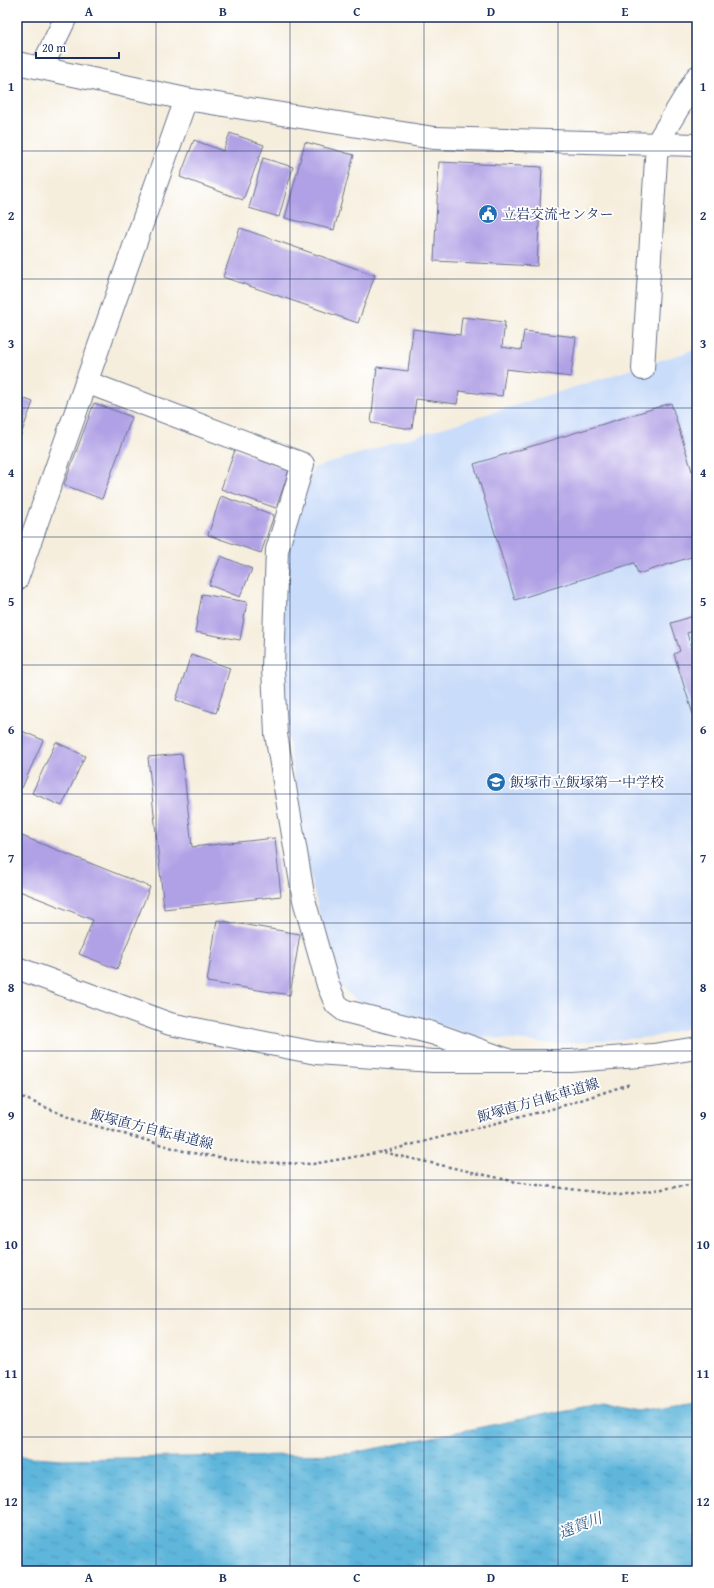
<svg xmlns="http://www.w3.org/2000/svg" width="714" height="1588" viewBox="0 0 714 1588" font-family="'Gentium Book Plus','Noto Serif JP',serif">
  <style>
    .built { fill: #c9dcf9 }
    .water { fill: url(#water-ripples); stroke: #3c729c }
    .building { fill: #b0a0e5 }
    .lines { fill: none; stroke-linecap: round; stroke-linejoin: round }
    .minor-casing { stroke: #68728a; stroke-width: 24 }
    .tertiary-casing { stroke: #68728a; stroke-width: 24 }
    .path { stroke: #68728a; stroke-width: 2.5; stroke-dasharray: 3 3; stroke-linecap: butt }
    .minor { stroke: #fff; stroke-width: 22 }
    .tertiary { stroke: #fff; stroke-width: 22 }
    .grid { fill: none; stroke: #1b2f5e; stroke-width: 1; stroke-opacity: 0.55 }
    .labels { text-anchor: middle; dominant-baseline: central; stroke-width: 3.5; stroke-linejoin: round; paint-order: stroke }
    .poi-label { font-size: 14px; fill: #1b2f5e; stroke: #fff; text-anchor: start }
    .street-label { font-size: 14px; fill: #1b2f5e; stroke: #fff }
    .water-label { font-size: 15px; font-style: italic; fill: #325e8a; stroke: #fff }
    .neatline { fill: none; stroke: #1b2f5e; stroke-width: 1.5 }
    .grid-label { font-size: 13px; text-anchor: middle; font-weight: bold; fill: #1b2f5e }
  </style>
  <defs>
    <pattern id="water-ripples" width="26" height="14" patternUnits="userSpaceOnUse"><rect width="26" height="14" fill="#5eb6db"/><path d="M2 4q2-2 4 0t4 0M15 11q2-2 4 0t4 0" fill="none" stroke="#4d94b5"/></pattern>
  </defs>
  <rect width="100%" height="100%" fill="#fff"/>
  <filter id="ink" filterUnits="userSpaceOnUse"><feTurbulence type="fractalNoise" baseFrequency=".025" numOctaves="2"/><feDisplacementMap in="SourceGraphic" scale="8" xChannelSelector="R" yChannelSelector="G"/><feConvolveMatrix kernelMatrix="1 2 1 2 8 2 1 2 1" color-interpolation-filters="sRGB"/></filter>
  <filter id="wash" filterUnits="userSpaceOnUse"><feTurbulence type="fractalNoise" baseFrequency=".012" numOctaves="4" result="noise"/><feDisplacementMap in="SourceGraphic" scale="16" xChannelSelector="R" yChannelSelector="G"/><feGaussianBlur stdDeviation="0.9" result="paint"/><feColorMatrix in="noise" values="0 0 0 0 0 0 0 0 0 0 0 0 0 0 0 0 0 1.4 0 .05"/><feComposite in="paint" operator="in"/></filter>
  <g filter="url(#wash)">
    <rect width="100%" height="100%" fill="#f6eedd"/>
    <path class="built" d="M697,349V1026L654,1037L556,1044L479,1037L357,1001L337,984L308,868L282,696L283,554L313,468Z"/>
    <path class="water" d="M697,1402V1571H17V1456L64,1459L348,1454L601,1403L637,1411Z"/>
    <g id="blocks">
      <path class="building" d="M230,133L264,145L243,200L180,177L194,140L223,151Z
        M305,142L354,155L334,230L285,218Z
        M263,158L293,167L279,217L249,208Z
        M439,162L542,167L537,266L434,261Z
        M240,228L375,275L358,323L223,277Z
        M462,317L505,322L502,347L521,350L524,331L576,337L571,377L506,369L502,396L459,391L457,404L416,399L412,429L371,423L377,367L408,371L413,329L460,335Z
        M17,396L33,402L17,445Z
        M94,403L132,417L102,499L64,485Z
        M671,403L692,471L697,470V555L638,574L634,563L515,600L474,464Z
        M235,450L289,470L276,508L221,489Z
        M221,496L274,515L261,553L208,535Z
        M221,556L252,569L240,597L209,585Z
        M202,594L247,602L240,640L195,632Z
        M697,615V630L687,633L691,648L697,647V727L674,654L680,651L671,623Z
        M191,655L230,668L216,713L176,700Z
        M17,729L43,740L22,788L17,786Z
        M56,742L85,756L62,806L32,793Z
        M182,754L192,847L275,838L281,896L164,909L148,757Z
        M17,834L150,887L117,969L79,954L93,920L17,890Z
        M217,920L300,934L290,995L207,982Z"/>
    </g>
  </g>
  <g filter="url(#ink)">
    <use href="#blocks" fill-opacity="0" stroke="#68728a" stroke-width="1"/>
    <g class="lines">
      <g class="minor-casing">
        <path id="minor" d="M17,63L186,99L434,138L697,145
          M42,67L66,17
          M643,369L657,143L697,77
          M86,382L303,464L277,550L273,668L276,734L304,900L328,985L336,1004L345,1011L432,1033L508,1060
          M17,579L186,99"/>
      </g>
      <g class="tertiary-casing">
        <path id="tertiary" d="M17,968L170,1024L316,1053L433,1061H571L653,1055L697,1048"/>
      </g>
      <path class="path" d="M17,1095L75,1120L187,1152L249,1162L313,1164L382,1152L521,1183L620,1195L697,1184
        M383,1152L559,1107L630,1084"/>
      <use href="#minor" class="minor"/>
      <use href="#tertiary" class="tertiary"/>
    </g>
  </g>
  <path class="grid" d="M156,17V1571M290,17V1571M424,17V1571M558,17V1571M17,151H697M17,279H697M17,408H697M17,537H697M17,665H697M17,794H697M17,923H697M17,1051H697M17,1180H697M17,1309H697M17,1437H697"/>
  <defs>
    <g id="civic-disc" transform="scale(1)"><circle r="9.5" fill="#1f6fb2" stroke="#fff"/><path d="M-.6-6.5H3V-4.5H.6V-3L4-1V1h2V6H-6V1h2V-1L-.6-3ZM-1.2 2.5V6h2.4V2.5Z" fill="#fff"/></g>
    <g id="school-disc" transform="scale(1)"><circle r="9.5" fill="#1f6fb2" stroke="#fff"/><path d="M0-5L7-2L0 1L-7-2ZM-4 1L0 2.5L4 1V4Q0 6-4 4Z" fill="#fff"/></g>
  </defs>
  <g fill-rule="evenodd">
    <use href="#civic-disc" x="488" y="214"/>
    <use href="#school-disc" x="496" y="782"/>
  </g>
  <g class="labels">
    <g class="poi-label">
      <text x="502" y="214">立岩交流センター</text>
      <text x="510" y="782">飯塚市立飯塚第一中学校</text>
    </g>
    <g class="street-label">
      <text transform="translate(538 1100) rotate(-16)">飯塚直方自転車道線</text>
      <text transform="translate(152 1129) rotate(14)">飯塚直方自転車道線</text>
    </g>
    <g class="water-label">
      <text transform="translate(580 1525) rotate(-21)">遠賀川</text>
    </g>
  </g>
  <rect width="714" height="1588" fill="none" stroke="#fff" stroke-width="44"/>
  <path d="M36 52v6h83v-6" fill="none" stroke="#1b2f5e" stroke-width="2"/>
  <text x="42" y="52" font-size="12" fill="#1b2f5e" stroke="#ffffff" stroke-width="3" paint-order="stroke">20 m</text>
  <rect x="22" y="22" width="670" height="1544" class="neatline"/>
  <g class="grid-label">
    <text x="89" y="16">A</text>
    <text x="223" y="16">B</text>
    <text x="357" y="16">C</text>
    <text x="491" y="16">D</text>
    <text x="625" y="16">E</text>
    <text x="11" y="91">1</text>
    <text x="703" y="91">1</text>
    <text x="11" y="220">2</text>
    <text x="703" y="220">2</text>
    <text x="11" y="348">3</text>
    <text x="703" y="348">3</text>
    <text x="11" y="477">4</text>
    <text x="703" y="477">4</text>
    <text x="11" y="606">5</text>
    <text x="703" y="606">5</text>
    <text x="11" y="734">6</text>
    <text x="703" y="734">6</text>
    <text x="11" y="863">7</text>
    <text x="703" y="863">7</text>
    <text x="11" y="992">8</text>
    <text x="703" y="992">8</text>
    <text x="11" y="1120">9</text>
    <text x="703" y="1120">9</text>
    <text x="11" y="1249">10</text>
    <text x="703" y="1249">10</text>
    <text x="11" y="1378">11</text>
    <text x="703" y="1378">11</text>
    <text x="11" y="1506">12</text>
    <text x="703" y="1506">12</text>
    <text x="89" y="1582">A</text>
    <text x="223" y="1582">B</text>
    <text x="357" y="1582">C</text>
    <text x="491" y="1582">D</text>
    <text x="625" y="1582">E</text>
  </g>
</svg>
